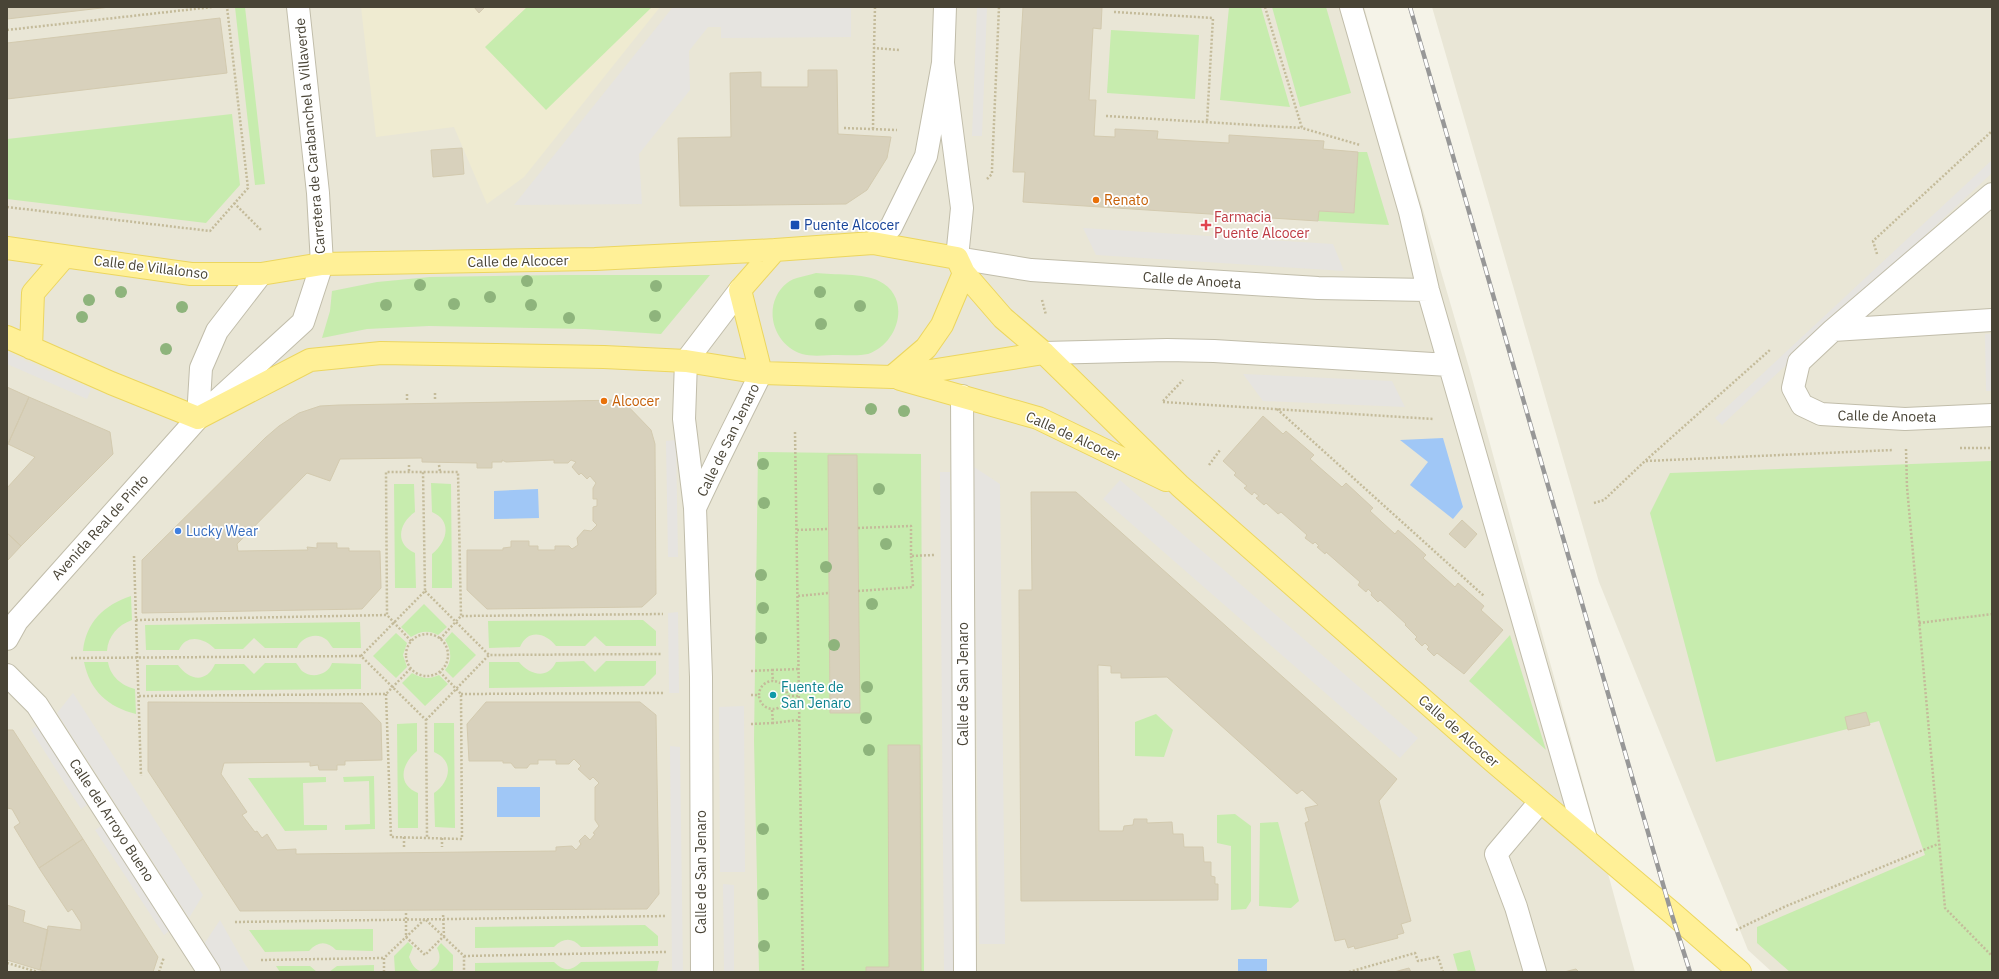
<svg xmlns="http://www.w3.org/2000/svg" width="1999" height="979" viewBox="0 0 1999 979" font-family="'IBM Plex Sans',sans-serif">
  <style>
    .residential { fill: #e9e6d6 }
    .education { fill: #efebd1 }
    .green { fill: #c7ecae }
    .parking { fill: #e6e4e0 }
    .water { fill: #a0c7f6 }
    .building { fill: #d8d1bc; stroke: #d3caaf }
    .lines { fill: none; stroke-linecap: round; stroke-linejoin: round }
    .minor-casing { stroke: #c1bdaa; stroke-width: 24 }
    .major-casing { stroke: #ecd65f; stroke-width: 24 }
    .path { stroke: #c4bb9a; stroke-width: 2.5; stroke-dasharray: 2 2; stroke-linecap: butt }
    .minor { stroke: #fff; stroke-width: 22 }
    .major { stroke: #fff097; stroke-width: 22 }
    .rail-casing { stroke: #979797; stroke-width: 4.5 }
    .rail { stroke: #fff; stroke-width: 3; stroke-dasharray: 9; stroke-linecap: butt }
    .tree { fill: #8eb47c }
    .food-dot { fill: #e8710a; stroke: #fff; stroke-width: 1.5 }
    .transit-dot { fill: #1a4fb4; stroke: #fff; stroke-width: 1.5 }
    .health-dot { fill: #e0444e; stroke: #fff; stroke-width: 1.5 }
    .shop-dot { fill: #3f7fe0; stroke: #fff; stroke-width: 1.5 }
    .culture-dot { fill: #0f9aa8; stroke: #fff; stroke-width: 1.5 }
    .labels { text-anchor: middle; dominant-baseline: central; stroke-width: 3.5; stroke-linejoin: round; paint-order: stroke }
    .street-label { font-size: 14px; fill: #494436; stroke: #fff }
    .food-label { font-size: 14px; fill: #c56008; stroke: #fff; text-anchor: start }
    .health-label { font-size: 14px; fill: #be3a42; stroke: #fff; text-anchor: start }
    .transit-label { font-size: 14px; fill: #164399; stroke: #fff; text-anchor: start }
    .shop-label { font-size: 14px; fill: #366cbe; stroke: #fff; text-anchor: start }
    .culture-label { font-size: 14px; fill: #0d838f; stroke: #fff; text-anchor: start }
  </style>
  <rect width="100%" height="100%" fill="#f5f3e8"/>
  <path class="residential" d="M7,7H1364L1470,371L1635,972H7Z
    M1432,7H1992V972H1772L1748,950L1599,582Z"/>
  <path class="education" d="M361,7H660L524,177L487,204L454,127L376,137Z"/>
  <path class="green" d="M235,7H245L265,184L255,185Z
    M527,7H652L546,110L485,47Z
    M1229,7H1261L1290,107L1220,100Z
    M1272,7H1326L1351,93L1300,107Z
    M1111,30L1199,35L1195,99L1107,93Z
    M232,114L240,185L206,223L7,199V139Z
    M1358,152H1367L1389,225L1318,221L1319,211L1354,213Z
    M816,273C833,275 864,273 879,281C912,297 899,344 868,354C859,356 848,355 838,355C827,355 812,357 802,354C771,344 762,303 787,283C794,277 807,276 816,273Z
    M562,275H710L661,334L585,329L429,326L367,329L322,338L330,311L332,291L377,282L430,277Z
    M758,452L921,454L924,972H759L754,741Z
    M1992,461V972H1790L1757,943V927L1925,855L1879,721L1716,762L1650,513L1670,473Z
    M431,483L451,484L452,588H432V554C447,542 453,521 432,512Z
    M394,484H414L415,512C399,523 394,544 415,553L416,588H395Z
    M131,596L132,620C118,625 108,636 107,651H83C86,622 104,605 131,596Z
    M424,604L447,627L438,635C428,630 421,631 411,637L401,627Z
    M643,620L656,631V646H606L595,636L585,646H556C546,633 528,628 520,647L489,648L488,621Z
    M360,622L361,648H333C331,646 329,642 327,640C317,631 301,637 297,648H265L254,638L243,649H215C205,638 186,633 179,650H146L145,625Z
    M452,632L476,655L453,678L445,670C453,661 451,649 445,640Z
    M396,633L407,643L403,655L407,667L396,678L373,656Z
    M1510,635L1546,750L1469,681Z
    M584,661L595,672L606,661H656V674L644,686L489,688V662H519C529,674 547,681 556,662Z
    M84,662H108C110,676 122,686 135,689L136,714C108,707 90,691 84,662Z
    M265,663H296C298,665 300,669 302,671C312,679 328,675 332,663L361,664V689L146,691V665H178C189,680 206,684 215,664H244L254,674Z
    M412,673C421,678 428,680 439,675L448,684L425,706L402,683Z
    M1156,714L1173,730L1164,757L1135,756V722Z
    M417,723V751C402,763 396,784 418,793V828H398L397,724Z
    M434,723H454L455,828L435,827L434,793C450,782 455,761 434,752Z
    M374,776L375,829L345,830V825L370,824L369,781L344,782L343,777Z
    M326,777V782L303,783L304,825H327V830L285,831L248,778Z
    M1235,814L1251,826V901L1246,909L1231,910V846L1217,843V815Z
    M1278,822L1299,901L1291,908L1259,906L1260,823Z
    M645,925L658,936V946L581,947C572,937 563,938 554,947L475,948V927Z
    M373,929V951L336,950C327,941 318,941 309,951L265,952L249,930Z
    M408,942L413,947L409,957C412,965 415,970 423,972H395L394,956Z
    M441,943L453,955V972H426C438,969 443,959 437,948Z
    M1470,950L1476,972H1458L1453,954Z
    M659,961L657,972H475V963L554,962C564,972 572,971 581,962Z
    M374,965V972H329L337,966Z
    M276,966H310L317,972H280Z"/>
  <path class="parking" d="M673,7H851V37L721,38V27H708L689,51L690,90L639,154L642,204L514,205Z
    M977,7H987L982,136H972Z
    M1992,160V173L1722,425L1715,418Z
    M1083,228L1333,244L1344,271L1096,255Z
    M1985,334H1992V391H1986Z
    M7,353L91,389L87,399L7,364Z
    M1243,374L1392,381L1405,407L1263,401Z
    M676,440L678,557H668L666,441Z
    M974,467L1000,484L1005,944H979Z
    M940,472H950L955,972H944Z
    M1120,480L1418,738L1400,758L1103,499Z
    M678,612L679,693H669L668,613Z
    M73,693L203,895L189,918L57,713Z
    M744,706L745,872H720L719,707Z
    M39,724L90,803L81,809L31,730Z
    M670,746L680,747L683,972H672Z
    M104,824L172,929L164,935L95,830Z
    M723,884L734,885V972H724Z
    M220,920L243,961L250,972H220L204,944Z"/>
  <path class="water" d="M1443,438L1463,507L1453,519L1410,485L1428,462L1400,440Z
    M538,489L539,518L494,519V491Z
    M497,787H540V817H497Z
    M1238,959H1267V972H1238Z"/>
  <path class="building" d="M7,7H110L7,19Z
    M474,7H485L479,13Z
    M1023,7H1102L1101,29L1093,28L1089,100H1096L1094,136L1115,137V129L1158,131L1157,139L1229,143V135L1324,141L1323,149L1358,152L1354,213L1319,211L1318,221L1023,202L1025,172H1013Z
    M220,18L227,73L7,99V43Z
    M808,70H837L838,134L891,137L887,158L867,190L846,204L680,206L678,138L731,137L730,73L761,72V87H808Z
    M462,148L464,174L433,177L431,150Z
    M7,387L29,397L8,444H7Z
    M29,397L110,432L113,454L21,546L7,533V488L35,457L8,444Z
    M622,400L651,430L655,444L656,594L642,607L487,609L467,590V550H503V548L511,547V541H529V546H538V550H555V546H569L572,549L578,545L577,538L584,530L591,531L597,525L593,521V507L597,506V499H593V488L596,483L590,476L587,479L581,473L579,475L572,467L576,462L571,460L568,463H554V460L506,462L502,460V462H492V468H477V463L422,462V458L340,459L330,481L307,473L237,544L238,551L308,550L307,547L317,548V543H337V548H349V551H380L381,588L362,609L142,613V560L265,438L279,426L299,413L320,406L339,405Z
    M1263,416L1283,434L1286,431L1314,455L1310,459L1342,487L1346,483L1373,508L1370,511L1395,534L1398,530L1426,555L1423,558L1455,587L1458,583L1484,606L1481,610L1503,630L1464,674L1437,653L1434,656L1427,649L1429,647L1425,643L1422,646L1415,639L1417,637L1405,625L1406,624L1380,600L1378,602L1371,595L1372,593L1368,589L1366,592L1358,585L1360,582L1326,552L1325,554L1317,547L1319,546L1315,542L1313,544L1305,538L1307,535L1281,512L1278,514L1266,503L1264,505L1256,498L1259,496L1254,492L1252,495L1244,488L1247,486L1234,475L1236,473L1223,461Z
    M828,455H857L860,713H830Z
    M1031,492H1076L1397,779L1379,801L1411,921L1401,924L1404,933L1397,935L1398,938L1355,949L1354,946L1348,948L1345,939L1335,941L1305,823L1309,821L1305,808L1318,805L1302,790L1297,794L1167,677L1121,678V673H1111V666L1098,665L1099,831H1123L1124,826L1133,825L1134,819H1147V823L1172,822L1173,834H1183L1184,847H1203L1204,862H1211V876L1215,877V884H1218V900L1021,901L1019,597V590H1032Z
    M1462,520L1477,534L1465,548L1449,534Z
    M7,533L21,546L7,561Z
    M148,702L362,703L381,723L382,760L345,761V765H337V770H319L318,765L310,766V762L224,763L221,774L247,812L242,815L255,832L257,831L262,838L267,834L277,850L296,849V854L556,851V847L572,846L576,850L581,844L579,841L585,835L590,840L595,834L593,833L599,826L595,820V787L599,783L593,777L590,780L578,769L581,766L574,759L569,764H556V760H538V764H530L527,768H515L511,763H503V761H469L467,724L486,702H640L656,715L659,894L647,909L240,911L148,771Z
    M1866,712L1870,725L1848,730L1845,717Z
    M7,730H13L83,839L39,868L14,827L20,823L12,809L7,808Z
    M888,745H920L921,972H866V967H889Z
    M83,839L158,957L153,972H50L40,970L48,926L81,930V923L72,909L68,912L39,868Z
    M7,905L25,911L23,922L48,930L40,970L7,960Z
    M1409,968L1411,972H1394Z
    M1576,969L1579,972H1564Z"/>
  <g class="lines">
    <g class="minor-casing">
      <path id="minor" d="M1351,7L1410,212L1428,290L1586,839
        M943,63L962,208L957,258L1031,270L1318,288L1428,290
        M1992,194L1833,330L1799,362L1793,388L1802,405L1821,414L1905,419L1992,415
        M873,243L891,227L926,156L943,63L945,7
        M1833,330L1992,320
        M1044,353L1167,350L1214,351L1449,365
        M962,396L965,972
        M198,418L201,368L217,331L261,274
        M695,508C716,462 739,418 761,373
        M7,639L17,621L198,418L303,322L322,264L318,193L298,7
        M7,675L37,705L209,972
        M702,972L701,677L695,508L684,419L686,361L740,290
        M1535,972L1516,907L1496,854L1540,802"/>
    </g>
    <g class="major-casing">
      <path id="major" d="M7,248L191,274H261L322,264L595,259L775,250L873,243L957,258L964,273L1003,318L1044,353L1180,486L1494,762L1671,912L1740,972
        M7,337L111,383L198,418L310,360L381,353L604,357L686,361L761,373L892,377L1044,353
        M31,348L33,293L65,256
        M761,373L740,290L775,250
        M892,377L926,348L942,325L964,273
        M900,379L1038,418L1166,480"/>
    </g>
    <path class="path" d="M875,7L874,48L899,50
      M1265,7L1302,128L1360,145
      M1114,12L1213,18L1207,122
      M7,30L212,7
      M1106,116L1302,128
      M844,128L897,130
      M873,129L874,48
      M987,179L992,174V169L999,7
      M234,203L262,231
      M7,207L210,231L248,188L227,7
      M1877,254L1873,241L1992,131
      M1042,300L1046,315
      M435,393V399
      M407,394V400
      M1163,401L1183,380
      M1163,402L1434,419
      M1277,409L1484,596
      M795,432L803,972
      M1960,448H1992
      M1906,449L1907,487L1945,908L1992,956
      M1646,461L1893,450
      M409,465V472
      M439,465L440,472
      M1209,465L1220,450
      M1594,503L1604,500L1645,461L1771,349
      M858,528L911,526V556L934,555
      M797,530L828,529
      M134,556L141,776
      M425,591L489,655
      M858,591L913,587L911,556
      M798,596L829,593
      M136,620L387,615
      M1919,623L1992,614
      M406 655a21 21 0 1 1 42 0a21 21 0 1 1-42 0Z
      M440,639L461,616L663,614
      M411,641L387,615L386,472H458L461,616
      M361,656L425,591L423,472
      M71,658L361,656L426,720L427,837
      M772,670L799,669
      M751,671L772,670L773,681
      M759 695a14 14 0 1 1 28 0a14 14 0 1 1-28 0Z
      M386,694L391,837L462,839L461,694L440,672
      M461,694L663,693
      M751,695H759
      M139,696L386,694L411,668
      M788,696H799
      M772,710L773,723L799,720
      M426,720L489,655L662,654
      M751,724L773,723
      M404,837V848
      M442,838V847
      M406,913V937L425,955L444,936L443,913
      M235,922L666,916
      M1736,930L1784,907L1938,844
      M464,956L666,952
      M261,960L384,958
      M7,963L38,972
      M159,972L164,957
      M384,972V958L425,919L464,956V972
      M1349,972L1415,953L1418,961L1438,957L1443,972"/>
    <use href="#minor" class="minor"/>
    <use href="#major" class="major"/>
    <g class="rail-casing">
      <path id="rail" d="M1410,7L1671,912L1690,972"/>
    </g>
    <use href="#rail" class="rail"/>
  </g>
  <g class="tree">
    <circle cx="527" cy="281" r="6"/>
    <circle cx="420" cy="285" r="6"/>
    <circle cx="656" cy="286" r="6"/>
    <circle cx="121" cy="292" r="6"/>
    <circle cx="820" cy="292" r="6"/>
    <circle cx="490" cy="297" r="6"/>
    <circle cx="89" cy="300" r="6"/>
    <circle cx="454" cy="304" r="6"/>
    <circle cx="386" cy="305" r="6"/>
    <circle cx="531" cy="305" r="6"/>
    <circle cx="860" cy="306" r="6"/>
    <circle cx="182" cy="307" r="6"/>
    <circle cx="655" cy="316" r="6"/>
    <circle cx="82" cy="317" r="6"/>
    <circle cx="569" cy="318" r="6"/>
    <circle cx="821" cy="324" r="6"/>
    <circle cx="166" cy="349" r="6"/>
    <circle cx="871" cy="409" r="6"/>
    <circle cx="904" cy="411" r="6"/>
    <circle cx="763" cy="464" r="6"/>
    <circle cx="879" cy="489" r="6"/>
    <circle cx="764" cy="503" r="6"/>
    <circle cx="886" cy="544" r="6"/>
    <circle cx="826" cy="567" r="6"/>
    <circle cx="761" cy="575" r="6"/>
    <circle cx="872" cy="604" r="6"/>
    <circle cx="763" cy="608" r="6"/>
    <circle cx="761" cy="638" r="6"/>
    <circle cx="834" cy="645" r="6"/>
    <circle cx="867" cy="687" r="6"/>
    <circle cx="866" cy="718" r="6"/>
    <circle cx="869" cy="750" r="6"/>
    <circle cx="763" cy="829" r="6"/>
    <circle cx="763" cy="894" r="6"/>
    <circle cx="764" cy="946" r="6"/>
  </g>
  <g class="food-dot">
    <circle cx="1096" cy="200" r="4"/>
    <circle cx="604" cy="401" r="4"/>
  </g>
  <rect class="transit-dot" x="790" y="220" width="10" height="10" rx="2"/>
  <path class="health-dot" d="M1204 219h4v4h4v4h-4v4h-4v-4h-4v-4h4z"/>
  <circle class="shop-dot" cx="178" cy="531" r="4"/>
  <circle class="culture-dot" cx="773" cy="695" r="4"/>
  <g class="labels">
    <g class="street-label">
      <text transform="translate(310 136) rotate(-95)">Carretera de Carabanchel a Villaverde</text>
      <text transform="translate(518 261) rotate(-1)">Calle de Alcocer</text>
      <text transform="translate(151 267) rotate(7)">Calle de Villalonso</text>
      <text transform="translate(1192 280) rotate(4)">Calle de Anoeta</text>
      <text transform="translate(1887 416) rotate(1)">Calle de Anoeta</text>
      <text transform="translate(1073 436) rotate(24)">Calle de Alcocer</text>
      <text transform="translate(728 440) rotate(-64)">Calle de San Jenaro</text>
      <text transform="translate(100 527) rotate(-48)">Avenida Real de Pinto</text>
      <text transform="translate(963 684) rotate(-90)">Calle de San Jenaro</text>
      <text transform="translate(1459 731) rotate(41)">Calle de Alcocer</text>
      <text transform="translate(112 820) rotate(57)">Calle del Arroyo Bueno</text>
      <text transform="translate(701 872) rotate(-90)">Calle de San Jenaro</text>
    </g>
    <g class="food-label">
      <text x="1104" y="200">Renato</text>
      <text x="612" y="401">Alcocer</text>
    </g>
    <g class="health-label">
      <text x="1214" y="217">Farmacia<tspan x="1214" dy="16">Puente Alcocer</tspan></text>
    </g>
    <g class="transit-label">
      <text x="804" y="225">Puente Alcocer</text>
    </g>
    <g class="shop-label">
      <text x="186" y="531">Lucky Wear</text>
    </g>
    <g class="culture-label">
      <text x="781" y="687">Fuente de<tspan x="781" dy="16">San Jenaro</tspan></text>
    </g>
  </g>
  <rect width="1999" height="979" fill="none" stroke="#494436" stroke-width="16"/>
</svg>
